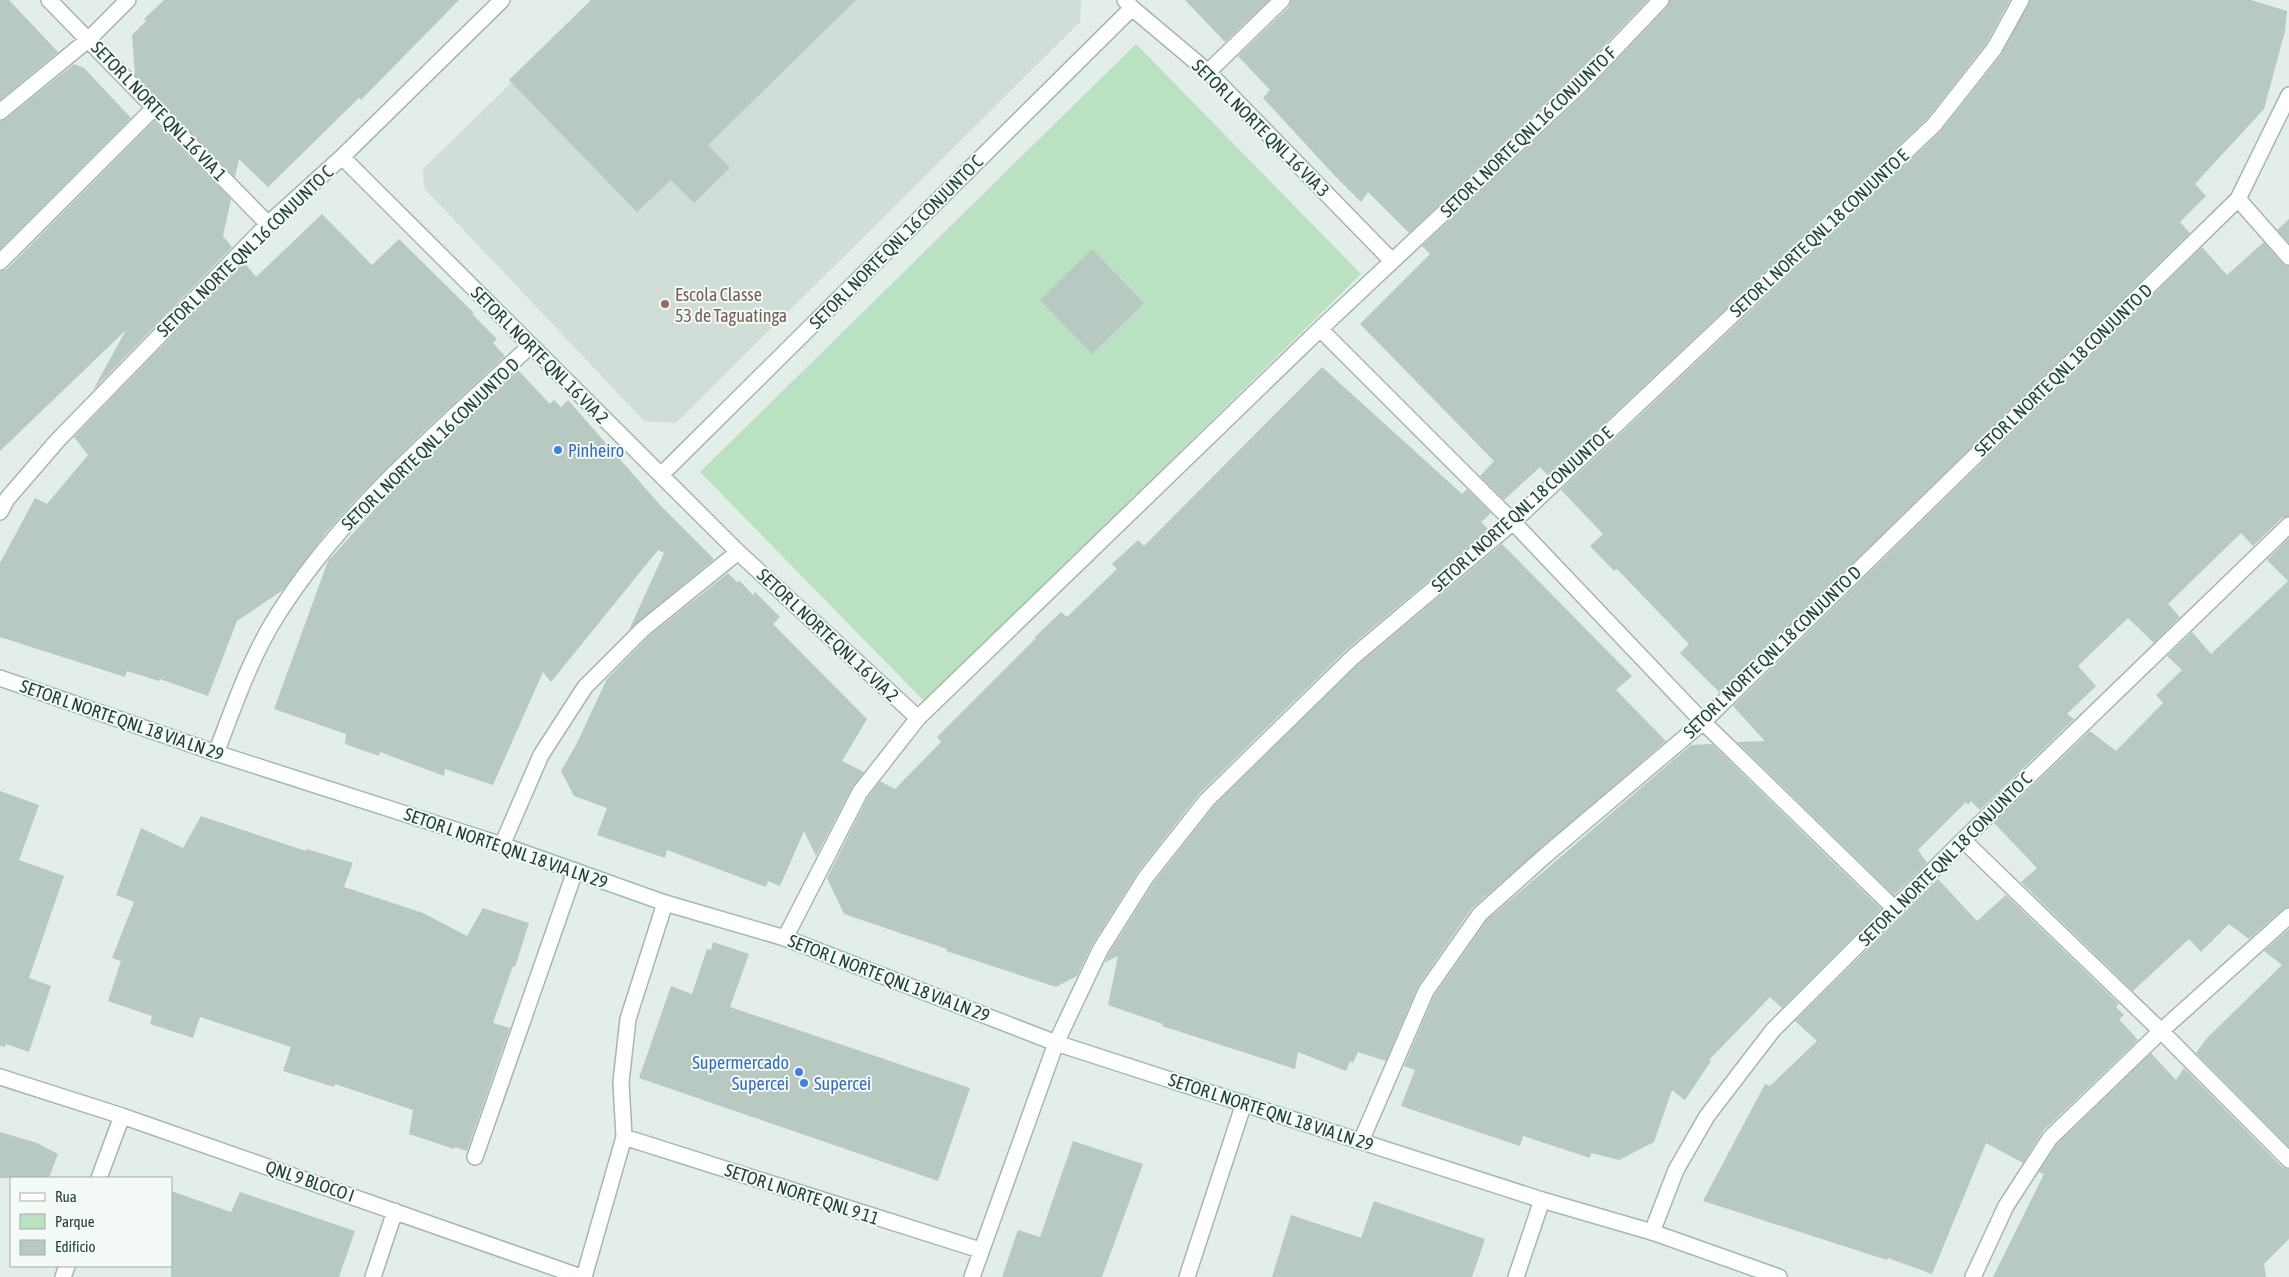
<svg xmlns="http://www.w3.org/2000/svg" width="2289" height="1277" viewBox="0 0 2289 1277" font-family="'Asap Condensed',sans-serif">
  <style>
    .built { fill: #d1ded7 }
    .green { fill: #bae1c2 }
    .building { fill: #b8c9c1 }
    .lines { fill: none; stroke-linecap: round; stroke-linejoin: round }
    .street-casing { stroke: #a5b7af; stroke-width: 18 }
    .secondary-casing { stroke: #a0bbaf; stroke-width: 18 }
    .street { stroke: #fff; stroke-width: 15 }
    .secondary { stroke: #fff; stroke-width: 15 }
    .education-dot { fill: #8d6e63; stroke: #f4faf6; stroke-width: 2 }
    .shop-dot { fill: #3f7fe0; stroke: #f4faf6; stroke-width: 2 }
    .labels { text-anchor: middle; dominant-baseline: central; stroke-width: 4; stroke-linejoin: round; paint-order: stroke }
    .street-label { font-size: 18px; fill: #214136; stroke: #f4faf6 }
    .education-label { font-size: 18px; fill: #785e54; stroke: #f4faf6; text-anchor: start }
    .shop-label { font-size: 18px; fill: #366cbe; stroke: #f4faf6; text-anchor: start }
  </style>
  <rect width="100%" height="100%" fill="#e3eee8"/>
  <path class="built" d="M596,0H1081V1L1080,22L676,423L644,421L424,188L423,169Z"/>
  <path class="green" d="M1136,44L1361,274L925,702L700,472Z"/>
  <path class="building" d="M0,0H9L58,52L0,100Z
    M164,0H459L361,100L359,98L268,187L239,159L235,177L135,75L132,35L146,21L144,19Z
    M591,0H856L708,145L730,168L694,203L671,180L637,212L509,80Z
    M1185,0H1269L1225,42Z
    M1291,0H1648L1573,78L1409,233L1368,192L1361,202L1335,176L1263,98L1270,90L1238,56L1289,7Z
    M1670,0H2010L1986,44L1927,119L1548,476L1540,467L1504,500L1480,476L1494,461L1360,324L1430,254L1422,246L1586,92L1668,6Z
    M2030,0H2251L2287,11L2285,31L2264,109L2195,184L2206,196L2180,222L2190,233L1720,693L1680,653L1689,644L1617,569L1614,571L1590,546L1603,534L1561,490L1940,132L2001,55Z
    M74,64L84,68L131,118L0,249V121L6,119Z
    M154,121L231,199L223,236L232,247L93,390L126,330L0,451V271L7,269Z
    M322,214L372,265L399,239L474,313L472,314L497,339L493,343L505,356L422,433L356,499L325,534L283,590L237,621L208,696L160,679L159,681L127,671L125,677L0,637V563L35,498L47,504L88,455L74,437L244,262L256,277Z
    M2289,219V243L2277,230Z
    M2264,242L2282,263L2289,266V516L2282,518L2253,546L2241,533L2168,604L2180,617L2154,643L2128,618L2078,666L2096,686L2067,714L2074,719L1980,810L1971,801L1968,805L1966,802L1918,850L1927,863L1894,895L1737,742L1765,741L1733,706L2202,247L2227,275Z
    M1092,249L1144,303L1092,354L1040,300Z
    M1322,367L1462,494L1467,489L1491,513L1481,522L1489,530L1346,650L1200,793L1138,872L1092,945L1077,976L1056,987L946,951L947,949L844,914L827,878L868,797L880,781L895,789L941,742L937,737L1036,638L1035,637L1061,612L1067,617L1117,569L1112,564L1138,540L1144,546Z
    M518,370L550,404L554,400L561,407L568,400L661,506L714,559L629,630L664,553L658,550L551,682L543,672L493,785L445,769L444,776L380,752L379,756L345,744L346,734L274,709L328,561L402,479Z
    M2289,538V907L2283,909L2249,939L2229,924L2201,952L2189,939L2133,991L2021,882L2037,868L1994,823L2090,731L2116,751L2163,703L2156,695L2182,670L2167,656L2192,632L2211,654L2288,581L2267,560Z
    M1502,544L1632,676L1616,690L1666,741L1472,908L1418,986L1386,1061L1358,1052L1353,1063L1350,1061L1346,1071L1298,1052L1295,1069L1162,1026L1163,1024L1108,1005L1118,956L1104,963L1108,955L1154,882L1214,806L1359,664Z
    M728,573L737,582L740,581L753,595L755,592L780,617L773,624L867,719L842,761L864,772L852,788L816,856L804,831L780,886L768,881L766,887L667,850L665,858L597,835L607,808L574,796L561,771L576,745L607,679L649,636Z
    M1712,744L1881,909L1782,1008L1770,997L1709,1060L1711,1061L1685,1100L1672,1090L1654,1142L1619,1160L1591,1153L1590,1158L1523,1136L1520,1146L1401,1106L1415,1070L1404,1066L1434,996L1487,920L1691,745Z
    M0,791L39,805L19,860L64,876L29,978L51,986L29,1052L6,1044L5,1047L0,1046Z
    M201,816L306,851L307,849L353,863L344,887L423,913L467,936L483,908L529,923L515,967L513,966L493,1023L510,1028L467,1151L455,1147L454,1149L409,1134L413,1110L335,1084L334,1087L283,1071L291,1047L200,1017L193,1038L150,1024L152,1016L108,1001L121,961L112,958L134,902L116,895L141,828L183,848Z
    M1938,879L1977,921L2006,895L2119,1004L2116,1007L2124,1015L2119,1019L2138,1040L2043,1131L2023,1163L1986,1143L1932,1274L1888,1258L1887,1260L1703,1201L1765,1084L1770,1086L1817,1041L1795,1021Z
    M2289,929V1147L2196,1053L2207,1038L2282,965L2264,951Z
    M713,942L749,954L730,1007L970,1088L938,1181L639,1078L671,986L692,994L707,949L711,950Z
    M2151,1053L2176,1080L2184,1068L2282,1167L2289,1169V1239L2264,1264L2266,1277H1993L2044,1174L2039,1172L2057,1144Z
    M0,1132L37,1143L58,1154L49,1178H0Z
    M1073,1141L1143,1164L1102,1277H1002L1018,1230L1040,1237Z
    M171,1191L231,1212L240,1192L355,1231L339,1277H171Z
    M1374,1201L1485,1239L1472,1277H1272L1291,1215L1361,1238Z"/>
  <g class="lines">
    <g class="street-casing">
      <path id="street" d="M49,0L268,224
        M1125,0L1132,8L1208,72L1392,261
        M1208,72L1282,0
        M0,112L89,39L128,0
        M342,157L738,552L918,718
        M2238,199L2289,257
        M0,262L155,107
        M1320,329L1513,522L1703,722L1894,908
        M661,475L1132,8
        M0,512L7,499L57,441L268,224L342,157L502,0
        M216,753C234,706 251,656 278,614C344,510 441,429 530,346
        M1963,840L2161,1031L2289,1160
        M502,845L541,755L585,687L643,629L738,552
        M785,938L860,792L918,718L1320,329L1580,85L1661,0
        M0,1077L122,1116L581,1277
        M624,1137L980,1250
        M1361,1141L1426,991L1480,914L1546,855L1703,722L2238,199L2289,95
        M475,1157L575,871
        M99,1178L122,1116
        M1652,1232L1676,1170L1707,1116L1773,1030L1963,840L2289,525
        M63,1277L67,1266
        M373,1277L395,1211
        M584,1277L624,1137L621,1082L628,1019L665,903
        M972,1277L1056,1043L1100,950L1146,877L1207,800L1353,657L1513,522L1934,125L1994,49L2021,0
        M1187,1277L1244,1103
        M1516,1277L1542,1200
        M1973,1277L2006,1206L2050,1138L2161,1031L2289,916"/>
    </g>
    <g class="secondary-casing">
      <path id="secondary" d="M0,678L216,753L502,845L665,903L785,938L1056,1043L1542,1200L1652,1232L1779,1277"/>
    </g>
    <use href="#street" class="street"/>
    <use href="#secondary" class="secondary"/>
  </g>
  <circle class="education-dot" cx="665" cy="304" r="5"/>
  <g class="shop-dot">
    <circle cx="558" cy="450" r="5"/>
    <circle cx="799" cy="1072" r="5"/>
    <circle cx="804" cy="1083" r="5"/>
  </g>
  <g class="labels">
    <g class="street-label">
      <text transform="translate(159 111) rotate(46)">SETOR L NORTE QNL 16 VIA 1</text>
      <text transform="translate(1261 128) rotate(45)">SETOR L NORTE QNL 16 VIA 3</text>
      <text transform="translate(1528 132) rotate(-44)">SETOR L NORTE QNL 16 CONJUNTO F</text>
      <text transform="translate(1819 233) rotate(-43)">SETOR L NORTE QNL 18 CONJUNTO E</text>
      <text transform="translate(896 242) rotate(-45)">SETOR L NORTE QNL 16 CONJUNTO C</text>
      <text transform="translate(245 251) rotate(-44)">SETOR L NORTE QNL 16 CONJUNTO C</text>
      <text transform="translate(540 355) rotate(45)">SETOR L NORTE QNL 16 VIA 2</text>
      <text transform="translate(2063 370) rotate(-44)">SETOR L NORTE QNL 18 CONJUNTO D</text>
      <text transform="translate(430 444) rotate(-44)">SETOR L NORTE QNL 16 CONJUNTO D</text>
      <text transform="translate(1522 509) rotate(-42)">SETOR L NORTE QNL 18 CONJUNTO E</text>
      <text transform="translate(828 635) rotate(43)">SETOR L NORTE QNL 16 VIA 2</text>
      <text transform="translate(1772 652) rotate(-44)">SETOR L NORTE QNL 18 CONJUNTO D</text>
      <text transform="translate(122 720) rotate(19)">SETOR L NORTE QNL 18 VIA LN 29</text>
      <text transform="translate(506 848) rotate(19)">SETOR L NORTE QNL 18 VIA LN 29</text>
      <text transform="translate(1945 859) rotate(-45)">SETOR L NORTE QNL 18 CONJUNTO C</text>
      <text transform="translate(889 978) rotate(21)">SETOR L NORTE QNL 18 VIA LN 29</text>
      <text transform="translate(1271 1112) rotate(18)">SETOR L NORTE QNL 18 VIA LN 29</text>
      <text transform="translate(310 1181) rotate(19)">QNL 9 BLOCO I</text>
      <text transform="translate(802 1194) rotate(18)">SETOR L NORTE QNL 9 11</text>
    </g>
    <g class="education-label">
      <text x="675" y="294">Escola Classe<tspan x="675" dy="21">53 de Taguatinga</tspan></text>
    </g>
    <g class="shop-label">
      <text x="568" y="450">Pinheiro</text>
      <text x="789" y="1062" text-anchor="end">Supermercado<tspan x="789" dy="21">Supercei</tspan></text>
      <text x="814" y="1083">Supercei</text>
    </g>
  </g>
  <rect x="10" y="1177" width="162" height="90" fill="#f4faf6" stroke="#a0b0a9"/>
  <rect x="20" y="1193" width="25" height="8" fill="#ffffff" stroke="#a0b0a9"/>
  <text x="55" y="1202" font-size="15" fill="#214136">Rua</text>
  <rect x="20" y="1214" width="25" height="15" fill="#bae1c2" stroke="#a0b0a9"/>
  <text x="55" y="1227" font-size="15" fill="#214136">Parque</text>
  <rect x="20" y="1240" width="25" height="15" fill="#b8c9c1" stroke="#a0b0a9"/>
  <text x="55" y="1252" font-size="15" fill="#214136">Edifício</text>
</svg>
